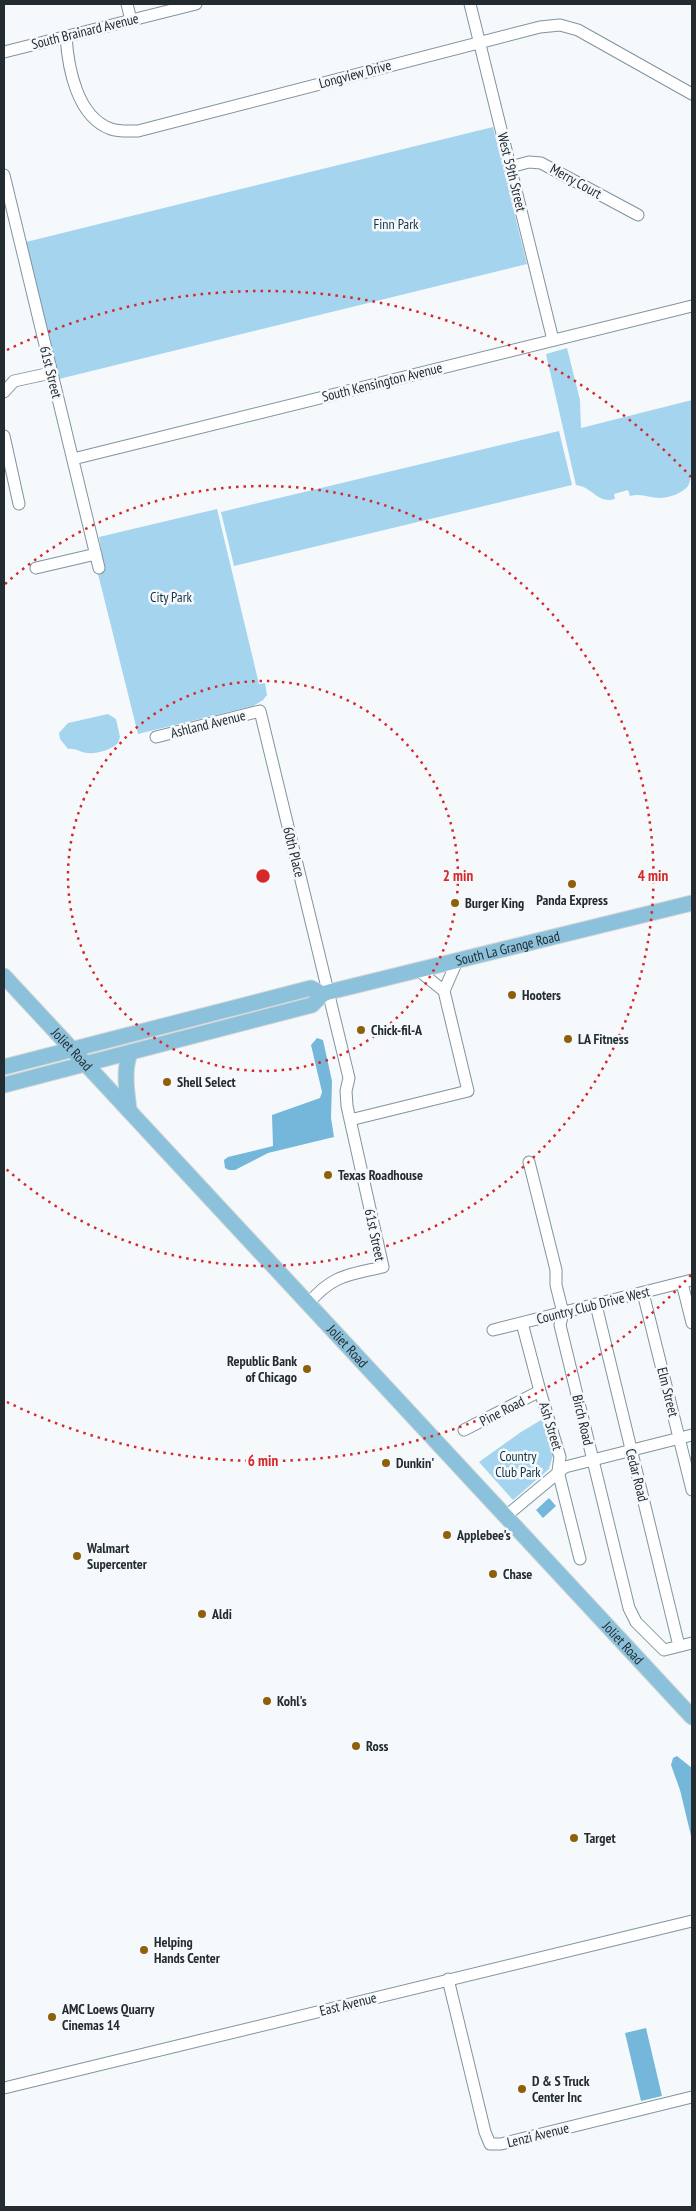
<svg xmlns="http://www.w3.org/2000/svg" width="696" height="2211" viewBox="0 0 696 2211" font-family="'PT Sans Narrow',sans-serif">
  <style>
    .green { fill: #a5d4ef }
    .water { fill: #74b7db }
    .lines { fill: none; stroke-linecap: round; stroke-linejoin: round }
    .minor-casing { stroke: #7f94a0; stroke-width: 13 }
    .major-casing { stroke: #d3d5d6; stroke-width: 17 }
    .minor { stroke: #fff; stroke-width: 11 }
    .major { stroke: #8bc1db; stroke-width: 15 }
    .ring { fill: none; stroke: #d62828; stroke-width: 2.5; stroke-dasharray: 2.5 5 }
    .poi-dot { fill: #8f600a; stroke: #f5f9fc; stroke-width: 2 }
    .labels { text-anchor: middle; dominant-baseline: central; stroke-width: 5; stroke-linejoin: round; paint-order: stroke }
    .street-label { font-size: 14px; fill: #232c31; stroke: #f5f9fc }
    .park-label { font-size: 14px; fill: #123141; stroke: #f5f9fc }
    .poi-label { font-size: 14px; font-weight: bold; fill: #232c31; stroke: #f5f9fc; text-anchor: start }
    .centre { fill: #d62828; stroke: #f5f9fc; stroke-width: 2.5 }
    .ring-label { font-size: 15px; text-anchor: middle; font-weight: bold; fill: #d62828; stroke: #f5f9fc; stroke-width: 5; stroke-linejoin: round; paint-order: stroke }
  </style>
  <rect width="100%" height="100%" fill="#f5f9fc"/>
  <path class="green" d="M493,127L527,264L59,379L26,242Z
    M567,348L580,400L581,428L692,400C692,419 696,472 688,486C683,493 669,498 660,498C648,498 643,493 630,496L628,490L614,494L615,499C597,504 593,487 576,485L546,354Z
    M559,431L572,485L234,566L221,512Z
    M217,509L259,684L265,683L267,695L263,700L253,706L138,734L97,570L104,568L99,537Z
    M108,714L116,719L120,737L118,743C111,750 97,754 87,753C79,752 76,748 68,749L60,739L59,733L68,723Z
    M546,1417L555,1448L549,1469L513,1500L479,1462L521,1432Z"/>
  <path class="water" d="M317,1038L323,1040L332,1081L331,1118L334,1137L268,1153L235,1170H229L225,1168L224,1160L228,1157L273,1146L272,1115L320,1098L322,1092L311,1045Z
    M549,1498L556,1506L543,1518L536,1510Z
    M677,1756L692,1768V1840L680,1790L671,1765L673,1758Z
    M646,2028L662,2096L641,2101L625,2033Z"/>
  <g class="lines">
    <g class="minor-casing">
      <path id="minor" d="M127,4L131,20
        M470,4L553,340
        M66,36C68,68 77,117 111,129C119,132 130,131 138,131L540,27L560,25L578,30L692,94
        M4,52L196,4
        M510,167L529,162L541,163L638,215
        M4,175L99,568
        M4,392L14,381L51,373
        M4,436L19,504
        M73,459L692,306
        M36,568L96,554
        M156,737L260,711L349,1078L346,1091L347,1106L383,1267C348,1275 332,1275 308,1304
        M444,991L457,961
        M350,1120L468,1091L444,991L418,970
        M529,1162L556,1270V1285L563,1313L560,1325L629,1608L636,1622L664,1650L692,1643
        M682,1283L692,1323
        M643,1293L692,1490
        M596,1305L679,1646
        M522,1323L540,1391L560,1457L558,1471L580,1559
        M493,1330L692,1280
        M464,1430L540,1391
        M506,1516L565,1467L692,1435
        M448,1979L485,2132L490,2144H501L692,2097
        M4,2088L692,1921"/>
    </g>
    <g class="major-casing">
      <g id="major">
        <path id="s1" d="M4,976L692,1717"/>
        <path d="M4,1067L311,988L323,994"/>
        <path id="s2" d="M4,1085L312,1005L323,994L329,992L692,903"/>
        <path d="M129,1110C127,1091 123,1072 130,1053"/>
      </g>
    </g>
    <use href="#minor" class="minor"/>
    <use href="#major" class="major"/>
  </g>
  <g class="ring">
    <circle cx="263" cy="876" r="195"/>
    <path d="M5 584A390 390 0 1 1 5 1168"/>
    <path d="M691 1275A585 585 0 0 1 7 1402M7 350A585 585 0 0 1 691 477"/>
  </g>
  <g class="poi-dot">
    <circle cx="572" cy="884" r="5"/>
    <circle cx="455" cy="903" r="5"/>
    <circle cx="512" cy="995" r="5"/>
    <circle cx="361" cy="1030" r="5"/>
    <circle cx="568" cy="1039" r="5"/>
    <circle cx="167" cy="1082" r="5"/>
    <circle cx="328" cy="1175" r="5"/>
    <circle cx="307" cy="1369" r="5"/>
    <circle cx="386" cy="1463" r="5"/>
    <circle cx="447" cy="1535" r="5"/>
    <circle cx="77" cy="1556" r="5"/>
    <circle cx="493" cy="1574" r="5"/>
    <circle cx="202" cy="1614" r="5"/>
    <circle cx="267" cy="1701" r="5"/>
    <circle cx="356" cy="1746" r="5"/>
    <circle cx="574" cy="1838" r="5"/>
    <circle cx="144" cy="1950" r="5"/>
    <circle cx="52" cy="2017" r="5"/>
    <circle cx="522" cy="2089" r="5"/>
  </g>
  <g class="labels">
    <g class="street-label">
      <text transform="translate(85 31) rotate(-14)">South Brainard Avenue</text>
      <text transform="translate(355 74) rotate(-15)">Longview Drive</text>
      <text transform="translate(512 172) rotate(76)">West 59th Street</text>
      <text transform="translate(576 181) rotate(29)">Merry Court</text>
      <text transform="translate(51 372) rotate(76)">61st Street</text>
      <text transform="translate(382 382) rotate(-14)">South Kensington Avenue</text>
      <text transform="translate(208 724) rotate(-14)">Ashland Avenue</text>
      <text transform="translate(294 852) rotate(76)">60th Place</text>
      <text stroke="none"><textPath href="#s2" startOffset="524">South La Grange Road</textPath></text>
      <text stroke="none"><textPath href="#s1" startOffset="100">Joliet Road</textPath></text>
      <text transform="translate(375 1235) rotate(78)">61st Street</text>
      <text transform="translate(593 1305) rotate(-14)">Country Club Drive West</text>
      <text stroke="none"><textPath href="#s1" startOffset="505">Joliet Road</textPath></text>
      <text transform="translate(668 1392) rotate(76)">Elm Street</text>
      <text transform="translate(502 1411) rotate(-27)">Pine Road</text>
      <text transform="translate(583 1420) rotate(77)">Birch Road</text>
      <text transform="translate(551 1426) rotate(73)">Ash Street</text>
      <text transform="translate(637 1475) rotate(76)">Cedar Road</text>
      <text stroke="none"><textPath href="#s1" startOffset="910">Joliet Road</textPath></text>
      <text transform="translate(348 2004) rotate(-14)">East Avenue</text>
      <text transform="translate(538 2135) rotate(-14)">Lenzi Avenue</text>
    </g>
    <g class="park-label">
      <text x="396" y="224">Finn Park</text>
      <text x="171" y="597">City Park</text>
      <text x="518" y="1456">Country<tspan x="518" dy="16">Club Park</tspan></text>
    </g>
    <g class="poi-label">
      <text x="572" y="900" text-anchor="middle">Panda Express</text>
      <text x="465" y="903">Burger King</text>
      <text x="522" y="995">Hooters</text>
      <text x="371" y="1030">Chick-fil-A</text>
      <text x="578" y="1039">LA Fitness</text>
      <text x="177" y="1082">Shell Select</text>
      <text x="338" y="1175">Texas Roadhouse</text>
      <text x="297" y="1361" text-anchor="end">Republic Bank<tspan x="297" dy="16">of Chicago</tspan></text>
      <text x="396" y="1463">Dunkin'</text>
      <text x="457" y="1535">Applebee's</text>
      <text x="87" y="1548">Walmart<tspan x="87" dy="16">Supercenter</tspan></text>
      <text x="503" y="1574">Chase</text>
      <text x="212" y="1614">Aldi</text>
      <text x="277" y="1701">Kohl's</text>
      <text x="366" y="1746">Ross</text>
      <text x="584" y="1838">Target</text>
      <text x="154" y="1942">Helping<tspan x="154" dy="16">Hands Center</tspan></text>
      <text x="62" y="2009">AMC Loews Quarry<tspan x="62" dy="16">Cinemas 14</tspan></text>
      <text x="532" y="2081">D &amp; S Truck<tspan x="532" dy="16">Center Inc</tspan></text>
    </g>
  </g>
  <circle cx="263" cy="876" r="8" class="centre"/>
  <g class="ring-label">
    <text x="458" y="881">2 min</text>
    <text x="653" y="881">4 min</text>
    <text x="263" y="1466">6 min</text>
  </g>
  <rect width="696" height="2211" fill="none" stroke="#232c31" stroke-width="10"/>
</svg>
